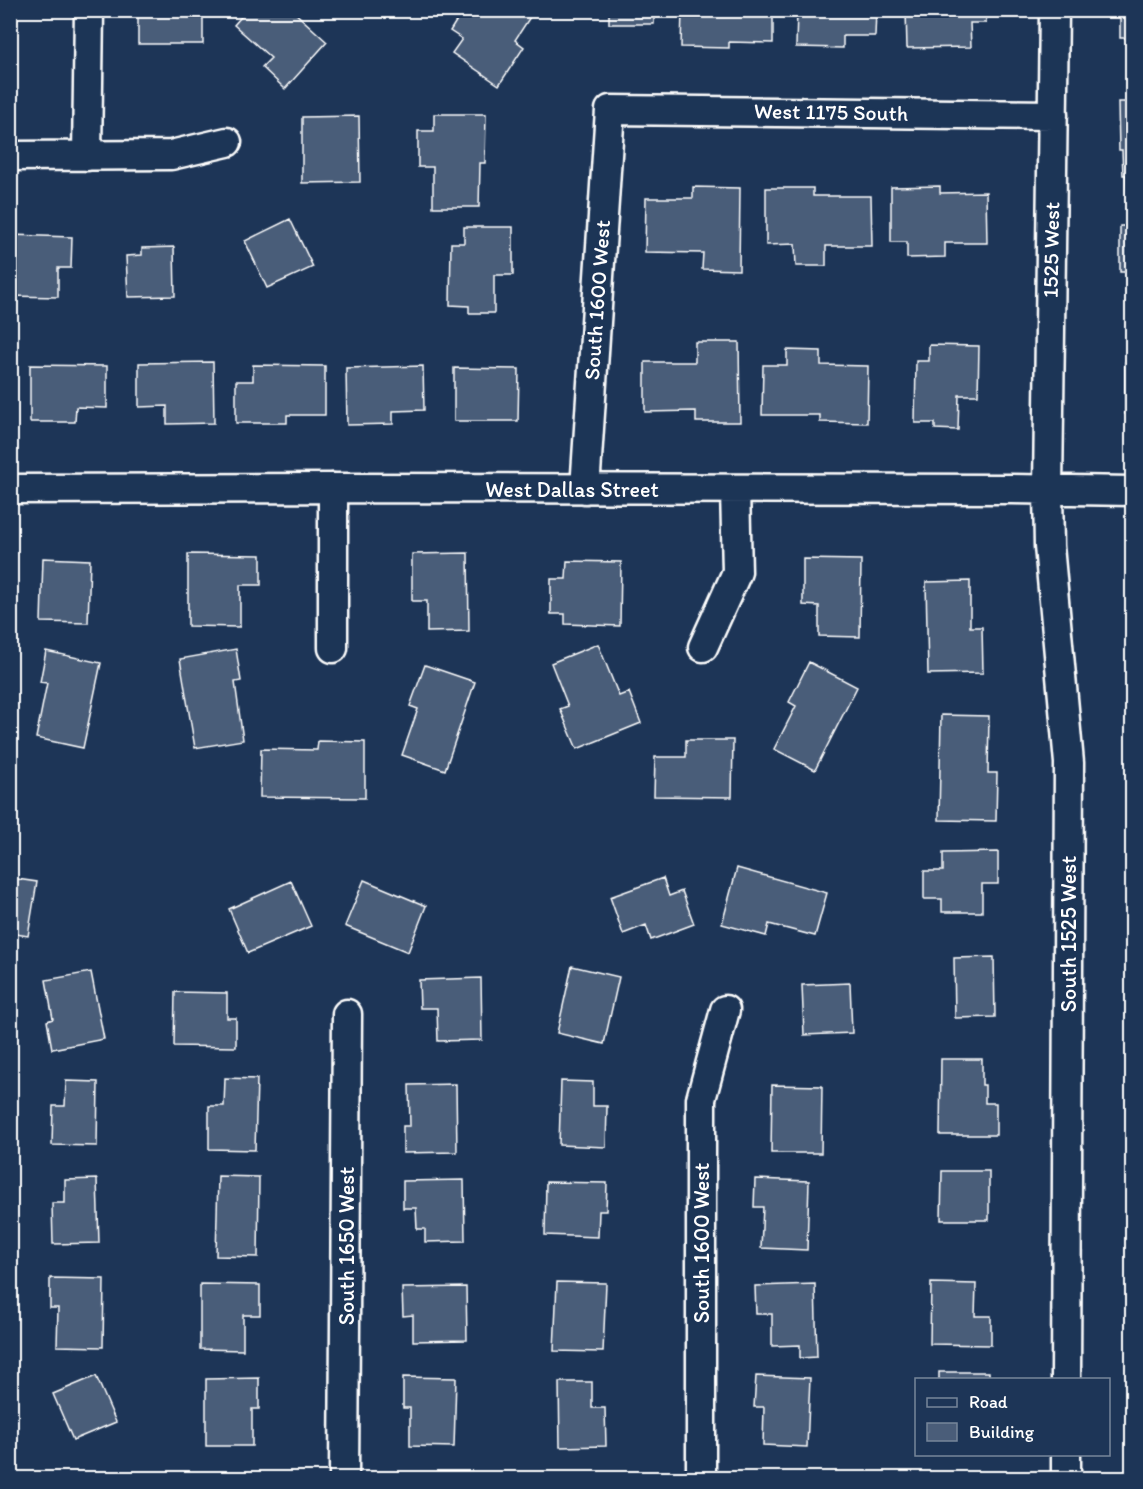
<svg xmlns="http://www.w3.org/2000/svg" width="1143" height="1489" viewBox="0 0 1143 1489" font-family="Itim,sans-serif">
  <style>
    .building { fill: #4a5d79; stroke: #fff; stroke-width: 1.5 }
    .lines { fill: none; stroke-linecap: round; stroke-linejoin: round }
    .street-casing { stroke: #fff; stroke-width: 33 }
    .street { stroke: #1d3557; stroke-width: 28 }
    .labels { text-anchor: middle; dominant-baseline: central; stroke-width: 4.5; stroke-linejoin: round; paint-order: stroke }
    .street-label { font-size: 22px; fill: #fff; stroke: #1d3557 }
  </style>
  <rect width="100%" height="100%" fill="#1d3557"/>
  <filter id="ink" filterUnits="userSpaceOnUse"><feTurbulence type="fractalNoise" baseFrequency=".0167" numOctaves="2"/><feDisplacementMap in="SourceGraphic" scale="12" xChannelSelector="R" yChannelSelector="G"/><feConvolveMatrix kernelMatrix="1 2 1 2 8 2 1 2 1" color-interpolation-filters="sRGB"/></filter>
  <g filter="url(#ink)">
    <path class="building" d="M138,10H203V44H138Z
      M247,10H292L327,42L285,89L262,67L271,58L234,25Z
      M463,10H476L481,14L483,10H527L532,14L515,40L524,47L499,85L452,53L462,39L450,31Z
      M609,10H654V24H609Z
      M682,10H773V43L729,42V48L681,47Z
      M797,10H876L875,36H843V48L796,47Z
      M906,10H986V23H970L971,47L907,48Z
      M1120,10H1132V86H1129V38H1120Z
      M1118,102H1132V206H1127L1126,175H1123L1122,150H1119Z
      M434,114H486L485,163H480L479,207H433V167H418V131H434Z
      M359,116L360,182L302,183V117Z
      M940,186V193L986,192L987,243H945V257L907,258V242H891V187Z
      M693,187L740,188L739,270L702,269L703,253L645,252L646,198H693Z
      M766,188H813V196H871L872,246H826V266H796L795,244L766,245Z
      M290,219L313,267L267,288L245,241Z
      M1120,226H1132V308H1128V272H1120Z
      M464,227H513V275H494V313H469V306L450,305L451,243H464Z
      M10,235L72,237L71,268H58V297L10,296Z
      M174,247L175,296L128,297L126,256L142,255V248Z
      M695,342H739L740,422H696V411L645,412V362H695Z
      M929,345L979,346L978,395H959L958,430L935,429V423H915L916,361H929Z
      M787,350L821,351V365L868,366L867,423L820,422V415H762L763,365H787Z
      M213,362L214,423L167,424V406L139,407V363Z
      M1125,362H1132V414H1125Z
      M30,365L107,366V408L76,407L75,422H30Z
      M253,365L325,366V415H287V423H236V381H253Z
      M423,366L424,410L393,411V424L347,425L346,368Z
      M454,368L519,369L518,421H454Z
      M468,553L469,631L427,632V601H412V554Z
      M188,554L261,555V585H240V627L188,626Z
      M43,558L90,560L88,623L41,622Z
      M803,559L861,560L860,637L819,636V606L803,605Z
      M567,561L621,562L620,626L565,624V614H551V579H566Z
      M970,581V627H982L983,673L928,674L926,582Z
      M598,644L619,696L629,692L641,723L577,749L560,709L568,706L551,663Z
      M1129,647H1132V678H1129Z
      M236,649L241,681L235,682L243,740L195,748L180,659Z
      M46,651L101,663L83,748L36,738L47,683L40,682Z
      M809,662L857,687L815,770L774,749L796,706L789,702Z
      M425,665L475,682L445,770L402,755L418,709L410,706Z
      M941,715L989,716L988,773H997L996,821L939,820Z
      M686,740H733L732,797L654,796L655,757H686Z
      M318,741L365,742V798L260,797L261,749L317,750Z
      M998,852V884H982V912H942V899H924V871H943V853Z
      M737,868L827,893L815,936L769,924L766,936L722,924Z
      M10,878L37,882L28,936L10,933Z
      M663,878L669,896L682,891L694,924L651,940L646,925L623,934L610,897Z
      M364,880L426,906L408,952L345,926Z
      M291,881L311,926L248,953L229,909Z
      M994,957L995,1017L955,1018L954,958Z
      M572,966L619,977L604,1044L557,1033Z
      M91,972L104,1039L52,1049L47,1021L53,1019L46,980Z
      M481,978L482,1040L438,1041L437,1008H420L419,980Z
      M850,983L852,1033L804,1035L802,985Z
      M175,992L227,993V1018H236V1047L174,1046Z
      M941,1059H982V1085H985V1103H996V1135H940Z
      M225,1078L257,1079L255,1150L209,1149V1106H224Z
      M66,1081L98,1082L97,1146L52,1145L53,1106H65Z
      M561,1081L593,1082V1106H607L606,1147L559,1145Z
      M456,1084L457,1152L403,1153V1126H410L409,1085Z
      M772,1085L822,1086L821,1153H771Z
      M942,1171H989V1220H941Z
      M218,1176L259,1177L258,1257L216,1256Z
      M97,1179L99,1243L53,1244L52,1203H65V1180Z
      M755,1179L809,1181L807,1250L761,1248L763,1207H754Z
      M464,1180L465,1241L425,1242V1229H417L416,1208H403V1181Z
      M546,1182L607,1183L606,1211H599L598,1237L545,1235Z
      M50,1278L104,1279L103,1347L57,1346L58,1308H50Z
      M557,1282L606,1283L603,1352L554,1351Z
      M931,1283L976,1284L975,1316H991V1345L930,1344Z
      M200,1284L260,1285V1315H243V1350L200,1349Z
      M815,1284L817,1357L800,1358V1345L772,1346V1314H756L755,1286Z
      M466,1287L467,1340L413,1341V1315L403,1316L402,1288Z
      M939,1372H989V1380H939Z
      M96,1376L116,1422L73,1440L53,1394Z
      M756,1376L810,1378L807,1447L763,1445L764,1407H754Z
      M403,1377L456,1378L454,1447L410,1446V1408H403Z
      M259,1378V1409H252V1446H206V1379Z
      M559,1382H592V1408H605L606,1446L560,1447Z"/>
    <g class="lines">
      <g class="street-casing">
        <path id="street" d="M1054,10L1048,490L1049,546L1069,763L1066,1380
          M10,156L171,155L227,142
          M87,156L89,10
          M333,488V648
          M10,489L333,488L1012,489L1132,491
          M585,489L610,110L1053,115
          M703,647L737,572L735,489
          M344,1478L347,1014
          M701,1478V1099L725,1010
          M1066,1478V1454"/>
      </g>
      <use href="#street" class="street"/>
    </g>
  </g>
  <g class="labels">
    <g class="street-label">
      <text transform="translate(831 112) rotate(1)">West 1175 South</text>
      <text transform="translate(1051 250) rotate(-89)">1525 West</text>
      <text transform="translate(597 300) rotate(-86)">South 1600 West</text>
      <text x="572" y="489">West Dallas Street</text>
      <text transform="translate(1068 934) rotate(-90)">South 1525 West</text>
      <text transform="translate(701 1243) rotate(-90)">South 1600 West</text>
      <text transform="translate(346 1246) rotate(-90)">South 1650 West</text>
    </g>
  </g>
  <rect width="1143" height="1489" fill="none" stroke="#1d3557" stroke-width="36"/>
  <rect x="18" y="18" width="1107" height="1453" fill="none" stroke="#fff" stroke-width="2" filter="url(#ink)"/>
  <rect x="915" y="1378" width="195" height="78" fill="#1d3557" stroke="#77869a" stroke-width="1.5"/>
  <rect x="927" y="1398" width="30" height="9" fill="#1d3557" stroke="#77869a" stroke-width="1.5"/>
  <text x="969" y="1408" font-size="18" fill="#ffffff">Road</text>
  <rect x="927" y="1423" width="30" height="18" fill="#4a5d79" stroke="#77869a" stroke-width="1.5"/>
  <text x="969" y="1438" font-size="18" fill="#ffffff">Building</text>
</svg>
